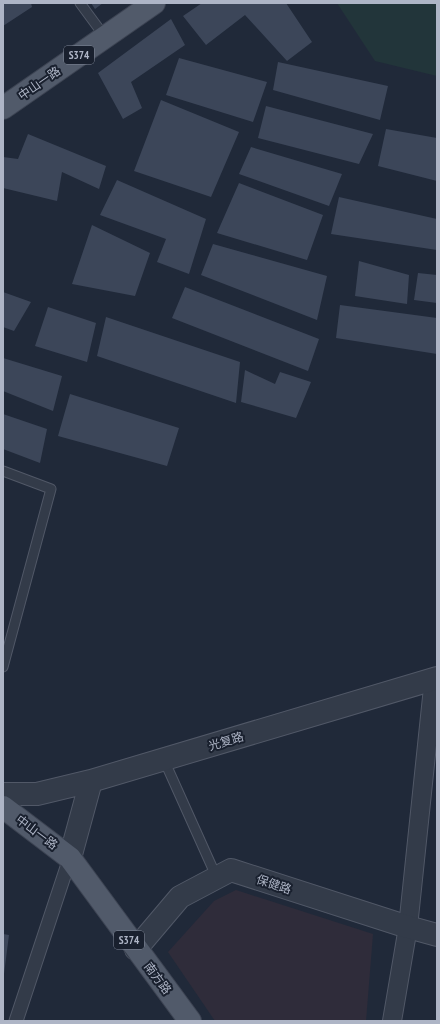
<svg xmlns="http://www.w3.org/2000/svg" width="440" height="1024" viewBox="0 0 440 1024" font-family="'PT Sans Narrow','Noto Sans SC',sans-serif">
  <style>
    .medical { fill: #2f2c3a }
    .green { fill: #22353a }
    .building { fill: #3c4659 }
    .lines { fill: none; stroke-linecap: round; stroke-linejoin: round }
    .service-casing { stroke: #515867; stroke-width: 11 }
    .pedestrian-casing { stroke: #515867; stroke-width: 15 }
    .minor-casing { stroke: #515867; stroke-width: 20 }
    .tertiary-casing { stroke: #515867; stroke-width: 24 }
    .primary-casing { stroke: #3d4453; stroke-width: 24 }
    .service { stroke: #333b49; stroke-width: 9 }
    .pedestrian { stroke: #333b49; stroke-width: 13 }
    .minor { stroke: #333b49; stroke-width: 18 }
    .tertiary { stroke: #333b49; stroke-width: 22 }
    .primary { stroke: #515a6a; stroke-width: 22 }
    .labels { text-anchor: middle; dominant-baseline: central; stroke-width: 4; stroke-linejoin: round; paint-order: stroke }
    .shield { fill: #19202e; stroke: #818898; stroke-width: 1 }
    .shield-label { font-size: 11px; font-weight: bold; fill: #aeb5c6 }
    .street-label { font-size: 12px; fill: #aeb5c6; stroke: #19202e }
  </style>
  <rect width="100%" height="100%" fill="#202939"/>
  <path class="medical" d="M236,890L373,934L366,1021H215L168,952L214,901Z"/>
  <path class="green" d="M337,3H437V76L375,61Z"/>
  <path class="building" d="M3,3H31L32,7L3,26Z
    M91,3H103L95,9Z
    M202,3H286L312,42L287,61L245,15L206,45L183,16Z
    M171,19L185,45L131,82L142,108L123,119L98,73Z
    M179,58L267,82L253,122L166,95Z
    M278,62L388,86L380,120L273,90Z
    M161,100L239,132L211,197L134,171Z
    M266,106L373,134L359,164L258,138Z
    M386,129L437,138V181L378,166Z
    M28,134L106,166L99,189L62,172L57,201L3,188V157L18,159Z
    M251,147L342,174L329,206L239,174Z
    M117,180L206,219L189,274L157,262L166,239L100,215Z
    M239,183L323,215L307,260L217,233Z
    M339,197L437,219V250L331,234Z
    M92,225L150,253L135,296L72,284Z
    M213,244L327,276L317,320L201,275Z
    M359,261L409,275L407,304L355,296Z
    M418,273L437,275V303L414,300Z
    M185,287L319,339L308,371L172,318Z
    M3,292L31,302L14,331L3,327Z
    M340,305L437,318V354L336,338Z
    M48,307L96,323L87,362L35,346Z
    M106,317L240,362L236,403L97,356Z
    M3,358L62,376L53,411L3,391Z
    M245,370L275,384L280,372L311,382L296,418L241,402Z
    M70,394L179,428L167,466L58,436Z
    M3,414L47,429L40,463L3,449Z
    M3,934L9,935L4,974L3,973Z"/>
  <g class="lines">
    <g class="service-casing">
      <path id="service" d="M80,3L105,37
        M3,471L51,489L3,667
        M164,760L217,878"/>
    </g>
    <g class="pedestrian-casing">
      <path id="pedestrian" d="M16,1021L70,858"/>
    </g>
    <g class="minor-casing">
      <path id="minor" d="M392,1021L408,927L434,678"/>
    </g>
    <g class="tertiary-casing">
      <path id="tertiary" d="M3,794H37L91,781
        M70,858L91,781L437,678
        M136,949L180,897L231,870L408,927L437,935"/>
    </g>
    <g class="primary-casing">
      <path id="primary" d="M3,108L154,3
        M3,807L70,858L190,1021"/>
    </g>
    <use href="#service" class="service"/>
    <use href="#pedestrian" class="pedestrian"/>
    <use href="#minor" class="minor"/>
    <use href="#tertiary" class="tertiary"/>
    <use href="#primary" class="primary"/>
  </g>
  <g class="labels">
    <g class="shield">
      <rect x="64" y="46" width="30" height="18" rx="3"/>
      <rect x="114" y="931" width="30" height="18" rx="3"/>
    </g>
    <g class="shield-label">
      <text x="79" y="55">S374</text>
      <text x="129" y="940">S374</text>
    </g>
    <g class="street-label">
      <text transform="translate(39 83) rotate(-35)">中山一路</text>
      <text transform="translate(226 741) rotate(-17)">光复路</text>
      <text transform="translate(37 832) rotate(37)">中山一路</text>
      <text transform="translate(274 884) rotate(18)">保健路</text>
      <text transform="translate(158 978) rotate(53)">南方路</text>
    </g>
  </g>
  <rect width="440" height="1024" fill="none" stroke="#aeb5c6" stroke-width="8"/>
</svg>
